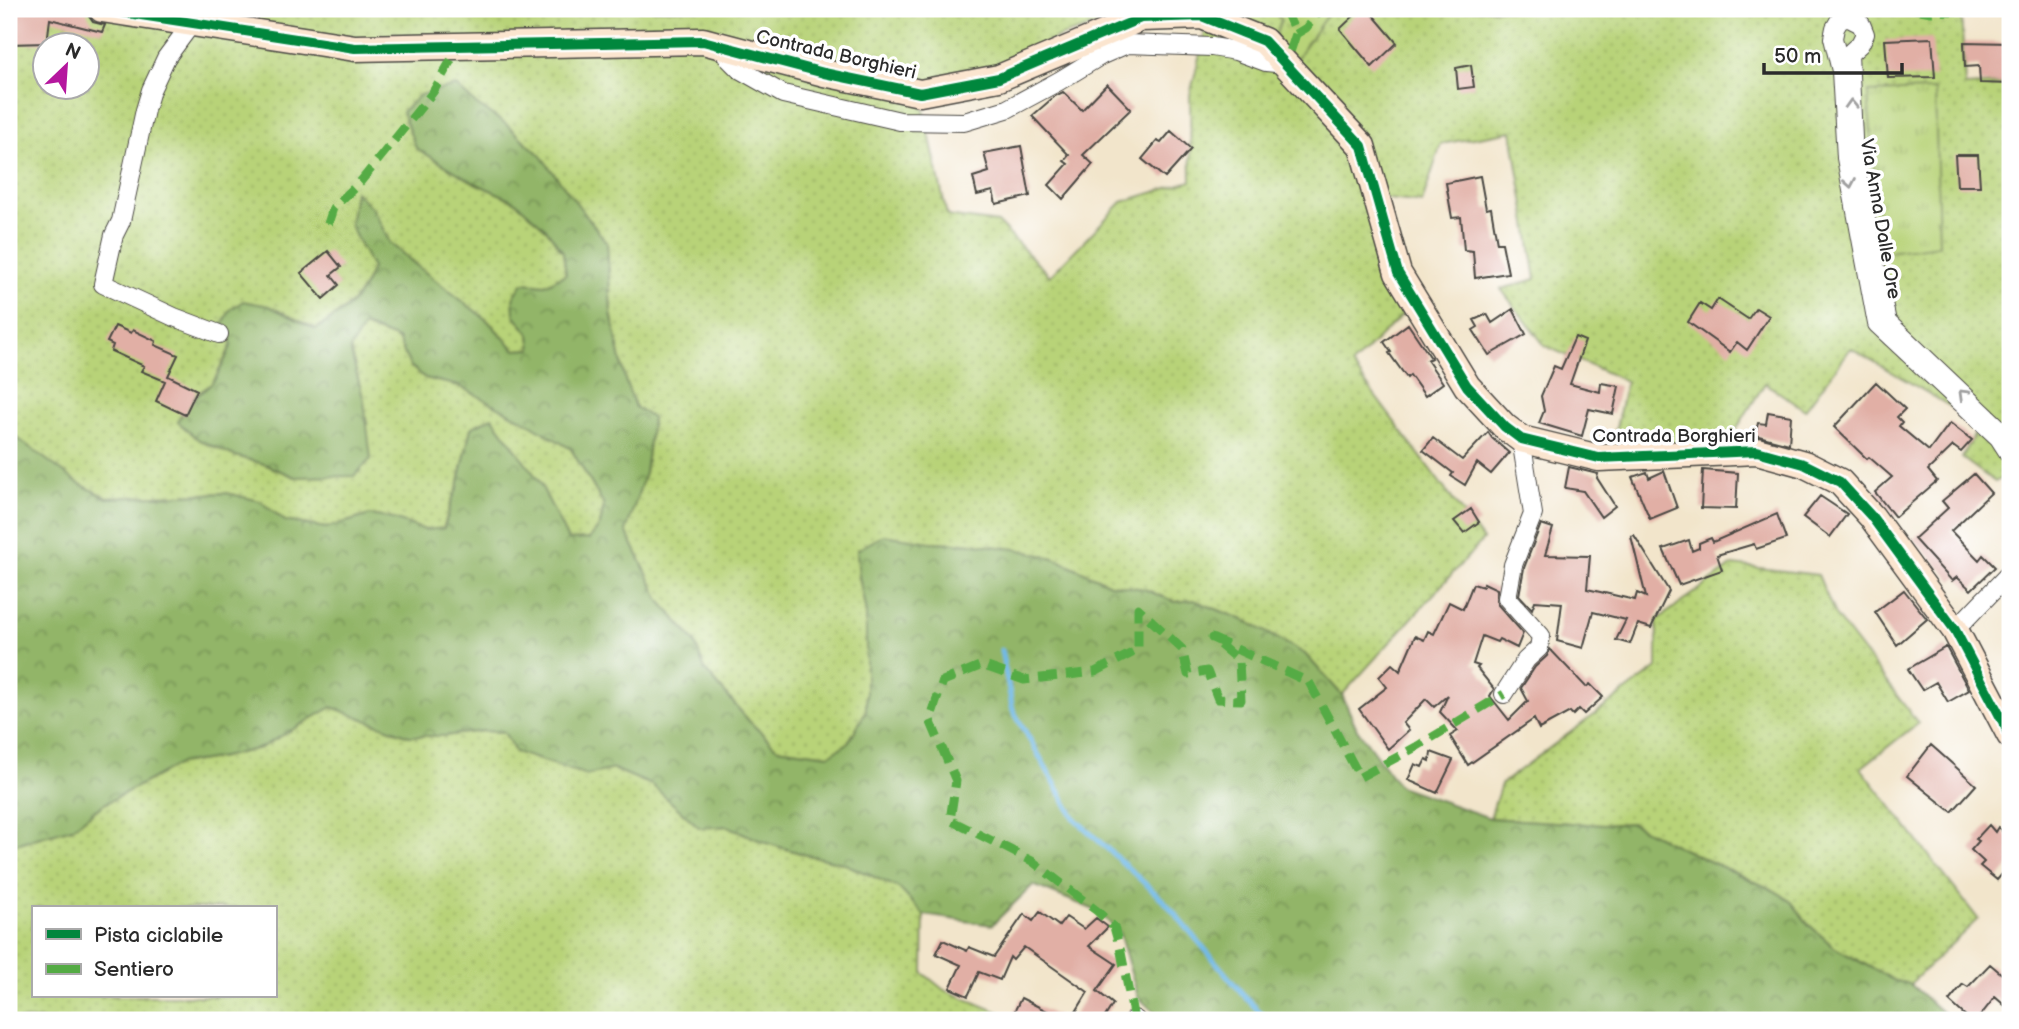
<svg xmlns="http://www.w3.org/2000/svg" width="2019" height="1029" viewBox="0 0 2019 1029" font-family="'Balsamiq Sans',sans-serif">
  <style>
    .grass { fill: url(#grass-dots); stroke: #727f52; stroke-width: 2; fill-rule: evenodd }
    .forest { fill: url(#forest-crowns); stroke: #5e704a; stroke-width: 2 }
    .park { fill: url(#park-tufts); stroke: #727f52; stroke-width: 2 }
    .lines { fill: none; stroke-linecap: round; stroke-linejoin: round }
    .stream { stroke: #71bae9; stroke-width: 5 }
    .building { fill: #e1afa5 }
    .street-casing { stroke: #494743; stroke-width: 20 }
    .secondary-casing { stroke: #494743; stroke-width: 29 }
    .street { stroke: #fff; stroke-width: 18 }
    .secondary { stroke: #fbe5cf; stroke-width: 26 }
    .quiet { stroke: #54ab44; stroke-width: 9; stroke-dasharray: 18 9; stroke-linecap: butt }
    .cycleway-casing { stroke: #fff; stroke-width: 15 }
    .cycleway { stroke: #00873e; stroke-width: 10 }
    .oneway { stroke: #a0a0a0 }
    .labels { text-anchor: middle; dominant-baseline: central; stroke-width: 7; stroke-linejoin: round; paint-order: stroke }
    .street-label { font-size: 19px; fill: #2b2b2b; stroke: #fff }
  </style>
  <defs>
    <pattern id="grass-dots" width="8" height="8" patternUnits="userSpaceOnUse" patternTransform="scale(1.75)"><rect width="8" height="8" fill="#b8d378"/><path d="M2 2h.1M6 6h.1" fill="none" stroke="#9eb568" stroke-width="1.8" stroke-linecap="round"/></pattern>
    <pattern id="forest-crowns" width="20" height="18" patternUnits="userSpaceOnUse" patternTransform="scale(1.75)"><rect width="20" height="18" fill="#92b568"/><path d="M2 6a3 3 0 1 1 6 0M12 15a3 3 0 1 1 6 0" fill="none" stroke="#779356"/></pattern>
    <pattern id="park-tufts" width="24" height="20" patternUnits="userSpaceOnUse" patternTransform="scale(1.75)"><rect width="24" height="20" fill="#b8d378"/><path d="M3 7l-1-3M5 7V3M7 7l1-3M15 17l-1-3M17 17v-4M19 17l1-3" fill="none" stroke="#9eb568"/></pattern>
  </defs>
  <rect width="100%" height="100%" fill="#fff"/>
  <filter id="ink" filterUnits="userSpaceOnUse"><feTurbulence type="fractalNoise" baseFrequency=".0143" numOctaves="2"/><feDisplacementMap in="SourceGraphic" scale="14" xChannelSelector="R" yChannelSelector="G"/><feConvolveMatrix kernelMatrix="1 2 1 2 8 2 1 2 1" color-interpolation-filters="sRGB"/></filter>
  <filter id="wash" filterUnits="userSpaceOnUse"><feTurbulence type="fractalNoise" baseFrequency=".00686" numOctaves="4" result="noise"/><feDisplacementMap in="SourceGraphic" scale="28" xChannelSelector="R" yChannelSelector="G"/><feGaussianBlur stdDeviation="1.57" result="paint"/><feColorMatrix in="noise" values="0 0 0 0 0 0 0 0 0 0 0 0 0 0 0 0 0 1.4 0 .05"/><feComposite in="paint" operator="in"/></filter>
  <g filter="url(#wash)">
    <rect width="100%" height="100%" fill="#f2e5cb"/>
    <path class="grass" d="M9,9H1275L1281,20L1315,31L1331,9H1915L1931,12L1961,10L1965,86L2004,84L2010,149V267L2005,273L2010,277V473L1995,482L1962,458L1980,424L1851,348L1805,410L1765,383L1727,444L1610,457L1626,381L1545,346L1501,289L1536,279L1512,131L1441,144L1422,203L1372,197L1413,304L1352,365L1483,540L1342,695L1305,654L1248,622L1194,600L1175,602L1144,589L1110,584L1054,558L976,544L931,542L857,550L859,576L866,613V711L848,743L829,755L777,748L749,721L705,670L694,641L660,601L626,531L645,473L652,419L635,407L625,380L611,313L607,243L563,186L456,87L416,148L475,183L515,201L547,230L563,252L566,274L545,285L523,283L514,314L530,335L532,349L515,350L488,321L417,266L390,243L373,209L350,225L372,267C361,301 344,311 316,329L269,306L223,324L232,344L213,383L194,396L178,422L199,440L232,455L264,464L295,477L323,475L364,401L350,349L363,326L398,339L410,366L425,378L459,386L522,419L571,449L604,505L600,525L589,539L568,541L539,481L492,417L471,428L458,487L452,500L443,529L425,530L393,519L370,515L326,528L285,521L277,514L227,493L107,498L78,483L10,433ZM1125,16L1208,20L1190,95L1191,181L1122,202L1050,276L998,223L947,216L919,87L988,71L1059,37ZM46,46H88V88H46Z
      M1733,565L1818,575L1835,615L1918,723L1861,768L1978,919L1910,984L1895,981L1835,948L1808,924L1790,900L1773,890L1689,852L1631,823L1603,825L1490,818L1501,784L1657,668V620Z
      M332,707L409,736H444L482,731L504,732L515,752L586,775L613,769L652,785L700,828L728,826L763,842L807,855L843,863L899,888L924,915L923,973L944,990L1018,1020H9V846L72,828L104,804L179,764L223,757L260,748ZM33,908H275V996H33Z"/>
    <path class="forest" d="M456,86L477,105L506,124L540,155L607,243L611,313L625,380L635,407L652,418L645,473L626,531L660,601L694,641L705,670L749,721L777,748L829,755L848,743L866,711V613L859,576L857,550L884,535L931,542L976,544L1016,549L1054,558L1110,584L1144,589L1175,602L1194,600L1248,622L1305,654L1342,695L1357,729L1399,786L1490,818L1603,825L1631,823L1689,852L1773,890L1790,900L1808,924L1835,948L1895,981L1910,984L1951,1020H1163L1138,997L1119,932L1097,911L1033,885L992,925L924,915L899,888L843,863L807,855L763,842L728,826L700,828L652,785L614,769L587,775L515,752L504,732L482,731L444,736H409L332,707L260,748L223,757L179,764L104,804L72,828L9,846V432L78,483L107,498L227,493L260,501L285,521L326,528L370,515L393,519L425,530L444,528L452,500L458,487L471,428L492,417L539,481L568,540L589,539L600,525L604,505L571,449L522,419L459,386L425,378L410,366L398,339L364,326L350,349L364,401L371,459L354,476L295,477L264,464L232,455L199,440L178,422C187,399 194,400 211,384C220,375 226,356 232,344L223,324L230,310L243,301L269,306L316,329C344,311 361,301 372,268L350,225L355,191L373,209L390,243L417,266L488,321L515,350L532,349L530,335L514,314L513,298L523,283L545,285L566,274L563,252L547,230L515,201L475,183L416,148L402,112L420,95Z"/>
    <path class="park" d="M1275,9H1331L1292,65L1272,45L1281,20Z
      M1935,90L1939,245L1880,253L1868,92Z"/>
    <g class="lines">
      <path class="stream" d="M1001,650L1013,710L1075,819L1166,903L1247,999L1268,1020"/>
    </g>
    <g id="blocks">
      <path class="building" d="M9,9H81L87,10L88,15L93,22L105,25L102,32L50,19L47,43L9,44Z
        M1361,9H1368L1397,43L1372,67L1340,29Z
        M1932,38L1935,77L1888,78L1885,40Z
        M1964,42L2010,43V84L1980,83L1979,66L1965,67Z
        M1471,65L1474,87L1458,89L1456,68Z
        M1107,84L1131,109L1083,155L1093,164L1063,199L1049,185L1068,164L1064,161L1069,155L1032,116L1055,96L1063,92L1082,110Z
        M1171,131L1191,149L1165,178L1142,159L1157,141L1161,143Z
        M1021,146L1030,196L996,204L993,191L977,195L973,177L989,172L984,153Z
        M1955,155H1978L1980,186H1957Z
        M1480,176L1486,209L1491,208L1497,243H1502L1508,273L1475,278L1473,251L1464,250L1461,217L1452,218L1446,183Z
        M328,251L341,267L331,275L339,285L323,299L301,273Z
        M1718,299L1748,319L1756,308L1769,316L1747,350L1737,342L1730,352L1688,322L1700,303L1711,310Z
        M1513,309L1526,334L1489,355L1473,330L1478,327L1474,320L1487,314L1492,323Z
        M1408,324L1431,358L1427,360L1443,383L1425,396L1410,375L1407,378L1389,353L1391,352L1384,342Z
        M115,326L131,333L133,330L156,341L155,345L178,355L168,376L197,390L185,415L156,401L165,381L141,371L144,366L111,351L113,345L107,342Z
        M1575,337L1585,341L1570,384L1600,392L1601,383L1619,386L1613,414L1589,409L1582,436L1539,423L1544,411L1541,396L1554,366L1561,369Z
        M1876,382L1905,409L1897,417L1902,422L1899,426L1929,451L1950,423L1972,440L1961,452L1953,446L1928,470L1937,481L1895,517L1875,492L1892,477L1869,457L1867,459L1834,427Z
        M1768,412L1791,416L1789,444L1755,435L1758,423L1766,424Z
        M1488,432L1492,438L1509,453L1491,474L1477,463L1465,485L1451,476L1453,473L1423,450L1433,438L1462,460Z
        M1569,467L1598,474L1597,478L1615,506L1601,517L1583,491L1565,488Z
        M1703,470L1738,473L1736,509L1701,508Z
        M1664,471L1677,508L1650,519L1632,477L1647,472L1649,478Z
        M1974,474L1991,493L1951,531L1979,560L1983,555L1995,567L1971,590L1957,577L1952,581L1914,539L1948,508L1942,501Z
        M1820,496L1847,514L1830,537L1803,517Z
        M1471,509L1479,522L1464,533L1454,521Z
        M1777,514L1786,539L1756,549L1754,544L1717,555L1722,570L1679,585L1663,549L1689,540L1692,551L1699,548V543L1711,538L1713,542Z
        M1541,524L1553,528L1545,555L1590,556L1587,589L1635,600L1637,593L1646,597L1631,536L1634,535L1669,591L1651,628L1638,624L1630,644L1616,640L1626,620L1593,612L1583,648L1557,641L1562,603L1535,601L1532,609L1519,595L1524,568Z
        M1484,583L1497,589L1496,600L1498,605L1523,633L1517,648L1499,639L1497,642L1482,636L1473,664L1479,666L1477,668L1494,689L1490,696L1509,720L1528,701L1521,688L1535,667L1547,656L1550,649L1586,687L1590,684L1603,697L1584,714L1579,709L1573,715L1570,712L1539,729L1534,719L1468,765L1450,736L1458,731L1440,712L1448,695L1434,707L1426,699L1403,723L1409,730L1388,749L1359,709L1387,687L1379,677L1392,664L1400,671L1415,636L1424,640L1428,631L1434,634L1449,602L1463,609L1473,584L1483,587Z
        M1904,590L1927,619L1897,645L1875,612Z
        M1946,647L1969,690L1948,702L1936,682L1922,690L1908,669Z
        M1931,745L1976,785L1952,812L1907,776Z
        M1431,752L1453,760L1437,793L1408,780L1415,764L1422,767L1426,759L1430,761Z
        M1989,825L1995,832L1998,827L2010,839V865L1997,880L1980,866L1984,862L1971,850L1979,841L1976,839Z
        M1040,912L1059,926L1066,917L1084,929L1096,918L1108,927L1089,946L1116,964L1097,991L1113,1004L1103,1020H1071L1088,992L1024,947L1013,960L1010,957L1000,980L979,972L968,996L950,988L961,965L936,954L943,940L967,951L969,947L994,957L1024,914L1033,921Z
        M1990,964L2010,981V1010L1995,997L1977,1020H1970L1949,1001L1963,984L1968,987Z
        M1021,998L1065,1020H1026L1013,1014Z"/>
    </g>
  </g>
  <g filter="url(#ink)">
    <use href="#blocks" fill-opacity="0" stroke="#494743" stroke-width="2"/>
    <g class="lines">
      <g class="street-casing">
        <path id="street" d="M192,23L166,58L151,90L145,110L121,221L114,235L103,284L174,317L219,334
          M720,45L729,59L739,69L783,94L900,121L964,122L1007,109L1059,81L1102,55L1127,44L1212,47L1236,51L1266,62L1286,64
          M2010,443L2005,434L1887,322L1854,159L1849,54L1860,44L1865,34L1861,24L1847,17L1839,21L1835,28L1833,38L1841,71L1846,158L1877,324L1999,438L2010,455
          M1955,630L2010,573
          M1504,694L1526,660L1539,648L1541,636L1507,598L1513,565L1533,514L1521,439
          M1134,1019L1136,1020"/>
      </g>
      <g class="secondary-casing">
        <path id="secondary" d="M102,9L355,48L703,41L824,73L920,93L999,78L1141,18L1202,16L1264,41L1362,146L1398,273L1467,386L1505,427L1521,439L1599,458L1757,451L1804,464L1840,482L1872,517L1955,630L2010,735"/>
      </g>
      <use href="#street" class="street"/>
      <use href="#secondary" class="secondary"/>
      <path class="quiet" d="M1285,9L1296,34L1286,64
        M1915,9L1931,12L1995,9
        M1296,34L1306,28L1321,9
        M328,224L333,208L361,181L433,92L459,46
        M1134,1019L1121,952L1114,927L1097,911L1032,861L950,820L956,781L930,720L943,681L982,665L1024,680L1095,672L1138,650V608L1182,649L1188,674L1207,671L1218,699L1241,700L1239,661L1212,638L1309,682L1360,777L1416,747L1504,694"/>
      <g class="cycleway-casing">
        <path id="cycleway" d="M102,9L355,48L703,41L824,73L920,93L999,78L1141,18L1202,16L1264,41L1362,146L1398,273L1467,386L1505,427L1521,439L1599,458L1757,451L1804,464L1840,482L1872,517L1955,630L2010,735"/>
      </g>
      <use href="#cycleway" class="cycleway"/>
    </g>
    <defs><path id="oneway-chevron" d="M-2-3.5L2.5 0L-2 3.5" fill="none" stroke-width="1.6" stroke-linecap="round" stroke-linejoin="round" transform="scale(1.75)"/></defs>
    <g class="oneway">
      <use href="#oneway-chevron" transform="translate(1851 104) rotate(-92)"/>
      <use href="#oneway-chevron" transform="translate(1850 183) rotate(80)"/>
      <use href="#oneway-chevron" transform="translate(1963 394) rotate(-136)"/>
    </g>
  </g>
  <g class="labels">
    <g class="street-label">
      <text transform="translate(836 55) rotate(13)">Contrada Borghieri</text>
      <text transform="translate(1880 219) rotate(80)">Via Anna Dalle Ore</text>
      <text x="1674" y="436">Contrada Borghieri</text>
    </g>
  </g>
  <rect width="2019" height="1029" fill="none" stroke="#fff" stroke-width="35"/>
  <rect x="32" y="906" width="245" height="91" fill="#ffffff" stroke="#aaaaaa" stroke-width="2"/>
  <rect x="46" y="929" width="35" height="10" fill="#00873e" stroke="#aaaaaa" stroke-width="2"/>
  <text x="94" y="942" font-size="21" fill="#2b2b2b">Pista ciclabile</text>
  <rect x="46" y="964" width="35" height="10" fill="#54ab44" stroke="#aaaaaa" stroke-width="2"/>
  <text x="94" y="976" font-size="21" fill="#2b2b2b">Sentiero</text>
  <g transform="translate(66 66) rotate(25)"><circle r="33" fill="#ffffff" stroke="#aaaaaa" stroke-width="2"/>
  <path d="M0-5L12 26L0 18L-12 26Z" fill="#b5179e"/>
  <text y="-10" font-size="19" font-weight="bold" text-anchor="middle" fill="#2b2b2b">N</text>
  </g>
  <path d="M1764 63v10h138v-10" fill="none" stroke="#2b2b2b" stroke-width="3.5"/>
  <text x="1774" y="63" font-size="21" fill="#2b2b2b" stroke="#ffffff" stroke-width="5" paint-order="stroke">50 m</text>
</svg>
